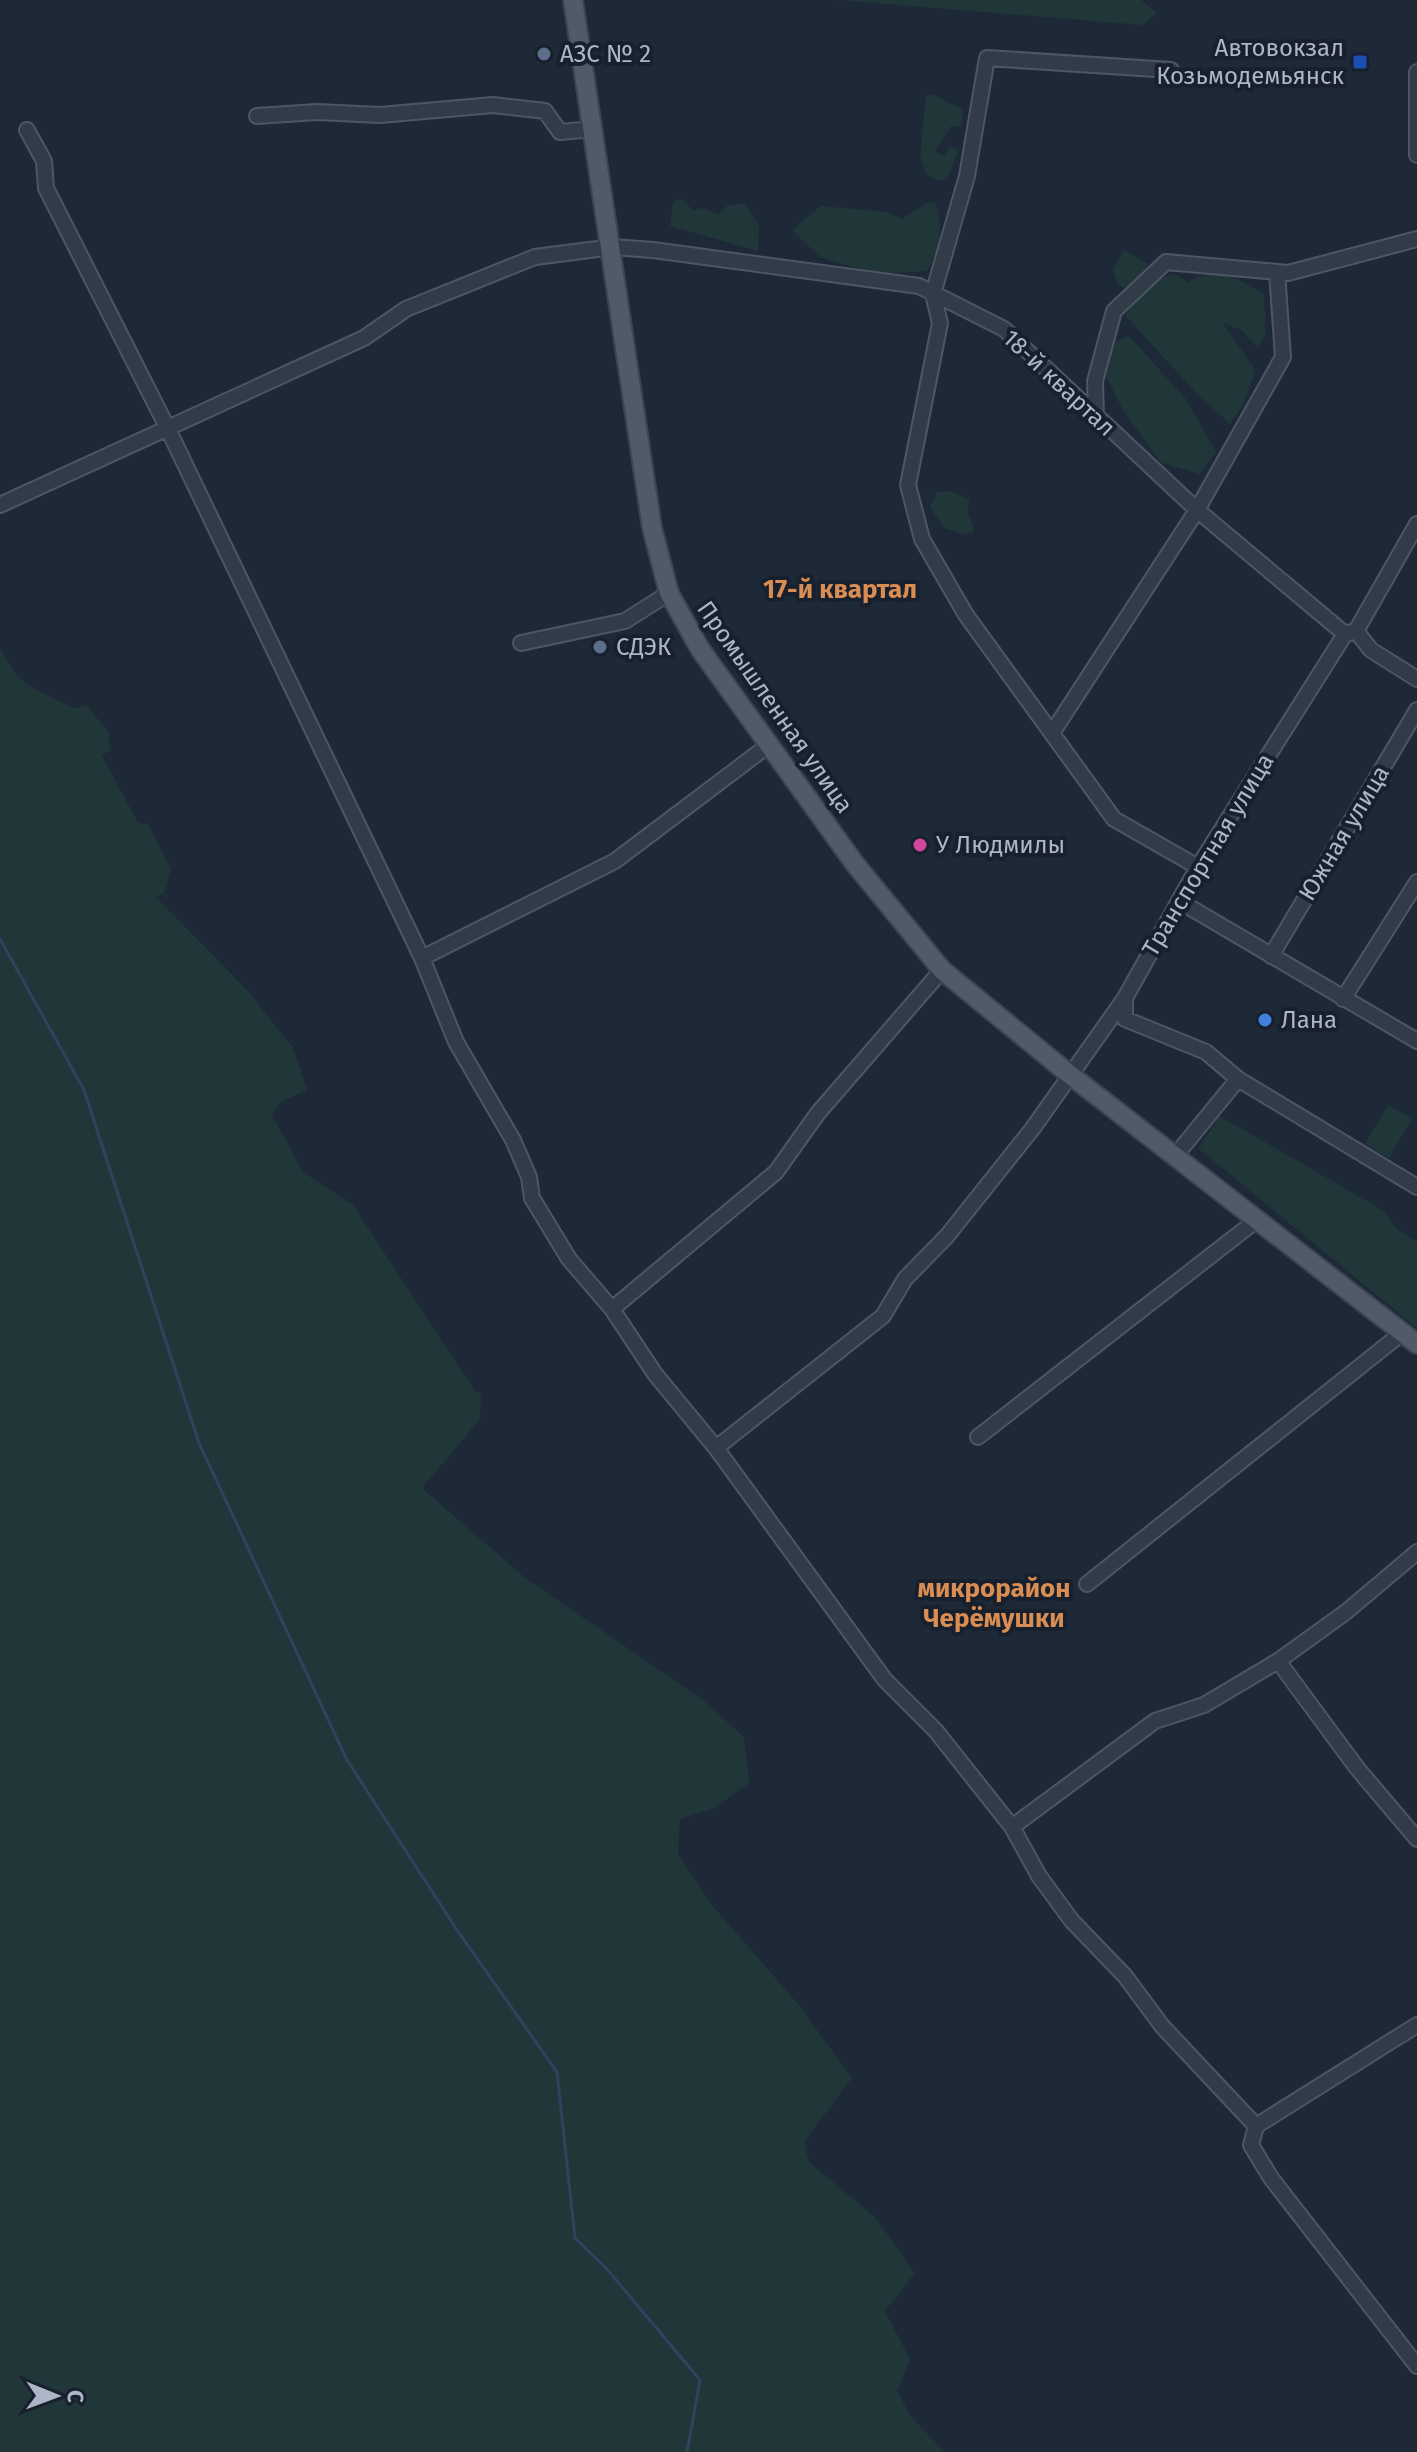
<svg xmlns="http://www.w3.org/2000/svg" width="1417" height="2452" viewBox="0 0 1417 2452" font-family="'Fira Sans',sans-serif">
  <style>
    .green { fill: #203639 }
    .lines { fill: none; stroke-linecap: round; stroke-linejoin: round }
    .stream { stroke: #2f435f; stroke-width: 3 }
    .minor-casing { stroke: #4d5664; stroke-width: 18 }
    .major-casing { stroke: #3c4452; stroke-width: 22 }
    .minor { stroke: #323b48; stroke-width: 14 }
    .major { stroke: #505a69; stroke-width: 18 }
    .service-dot { fill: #5c6f8a; stroke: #18202d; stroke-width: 3 }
    .transit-dot { fill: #1a4fb4; stroke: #18202d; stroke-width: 3 }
    .hotel-dot { fill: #d1479c; stroke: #18202d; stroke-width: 3 }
    .shop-dot { fill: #3f7fe0; stroke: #18202d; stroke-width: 3 }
    .labels { text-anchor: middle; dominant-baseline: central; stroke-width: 8; stroke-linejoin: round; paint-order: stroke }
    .poi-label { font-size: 24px; fill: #acb6c6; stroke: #18202d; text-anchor: start }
    .street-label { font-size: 24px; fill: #acb6c6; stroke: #18202d }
    .neighbourhood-label { font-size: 26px; font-weight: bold; fill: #da8d53; stroke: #18202d }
  </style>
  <rect width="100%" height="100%" fill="#1e2938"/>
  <path class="green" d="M838,0H1141L1157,13L1143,25Z
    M932,94L963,110L962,126H951L935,152L945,155L949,146L959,150L947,179L940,181L927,175L920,157L926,96Z
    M680,198L693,210L703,208L719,214L728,205L744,204L759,225L758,251L670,226L673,203Z
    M929,202L936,204C944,230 940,247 927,271L875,274L820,257L792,230L821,206L887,212L902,219Z
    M1124,250L1149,264L1129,289L1118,285L1113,269Z
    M1175,274L1188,282C1216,265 1239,278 1264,295L1266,334L1257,347L1241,330L1223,323L1255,370L1245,401L1230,424L1197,394L1125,315C1140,294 1150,280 1175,274Z
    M1129,336L1186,399L1216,452L1200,474L1160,462L1123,410L1104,372L1110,344Z
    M950,491L969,499L968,511L974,532L964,534L944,528L930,507L937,492Z
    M0,648L16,675L31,687L74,708L87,706L109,733L110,751L102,755L138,823L148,824L171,869L164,894L155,896L247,990L285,1038L293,1047L307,1090L280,1102L272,1115L303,1172L353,1205L475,1391L481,1393L480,1419L422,1488L524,1577L703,1700L744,1737L749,1783L714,1808L680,1819L678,1854L712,1905L798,2004L852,2078L804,2142L809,2162L875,2217L915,2273L885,2311L910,2359L897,2391L911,2417L945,2452H0Z
    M1388,1105L1412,1119L1389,1158L1365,1144Z
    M1220,1116L1384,1211L1397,1229L1417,1242V1328L1198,1148Z"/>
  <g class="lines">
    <path class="stream" d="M0,939L84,1090L199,1443L347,1760L457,1930L557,2072L575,2238L606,2268L700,2380L687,2452"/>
    <g class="minor-casing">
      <path id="minor" d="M1417,72V155
        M257,116L317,112L380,115L493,105L545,111L560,132L594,129
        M27,130L44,161L46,188L167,427L422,958L456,1042L513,1140L529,1177L532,1198L569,1259L612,1309L655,1374L716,1448L885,1680L936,1731L1012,1827L1039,1876L1072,1921L1125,1976L1162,2026L1256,2126
        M933,294L940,323L908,485L922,539L966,615L1114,819L1198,867
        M933,294L967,176L987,58L1171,70
        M1096,418L1095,381L1114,311L1166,262L1288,273L1417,239
        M0,505L364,338L406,309L535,257L613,247L653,250L919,286L1004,329L1197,510L1345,634L1356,631
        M1356,631L1417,524
        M1356,631L1371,650L1417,679
        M521,643L625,621L669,593
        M1052,733L1197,510L1283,357L1277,272
        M1179,901L1417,1041
        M1271,956L1417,710
        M422,958L615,861L770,744
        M1125,998V1019L1206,1052L1238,1079L1417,1187
        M1343,999L1417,882
        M1176,1155L1238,1079
        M612,1309L776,1172L818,1113L942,970
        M978,1437L1258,1219
        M716,1448L883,1316L905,1279L947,1236L1033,1128L1125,998L1198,867L1345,634
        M1087,1584L1402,1333
        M1278,1661L1357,1768L1417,1839
        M1012,1827L1155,1721L1204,1705L1278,1661L1346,1612L1417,1552
        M1417,2025L1256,2126L1251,2145L1271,2178L1417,2366"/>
    </g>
    <g class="major-casing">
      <path id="major" d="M573,0L652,528L669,593L700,649L855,864L942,970L1069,1074L1417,1344"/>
    </g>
    <use href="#minor" class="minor"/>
    <use href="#major" class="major"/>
  </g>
  <g class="service-dot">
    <circle cx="544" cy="54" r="8"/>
    <circle cx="600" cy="647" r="8"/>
  </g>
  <rect class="transit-dot" x="1352" y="54" width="16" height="16" rx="4"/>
  <circle class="hotel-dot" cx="920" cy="845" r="8"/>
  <circle class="shop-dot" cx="1265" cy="1020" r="8"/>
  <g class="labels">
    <g class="poi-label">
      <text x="1344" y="48" text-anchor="end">Автовокзал<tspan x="1344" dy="28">Козьмодемьянск</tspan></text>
      <text x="560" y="54">АЗС № 2</text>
      <text x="616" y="647">СДЭК</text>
      <text x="936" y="845">У Людмилы</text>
      <text x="1281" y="1020">Лана</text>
    </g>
    <g class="street-label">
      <text transform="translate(1059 383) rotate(43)">18-й квартал</text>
      <text transform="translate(775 707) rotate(55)">Промышленная улица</text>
      <text transform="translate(1344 833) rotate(-59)">Южная улица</text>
      <text transform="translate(1208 855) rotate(-59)">Транспортная улица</text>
    </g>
    <g class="neighbourhood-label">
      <text x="840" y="589">17-й квартал</text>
      <text x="994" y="1588">микрорайон<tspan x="994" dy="30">Черёмушки</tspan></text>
    </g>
  </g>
  <g transform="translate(56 2396) rotate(91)" stroke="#18202d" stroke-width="6" paint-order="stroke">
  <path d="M0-6L14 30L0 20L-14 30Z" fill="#acb6c6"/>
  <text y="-12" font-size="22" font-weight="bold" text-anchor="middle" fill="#acb6c6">С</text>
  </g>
</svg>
